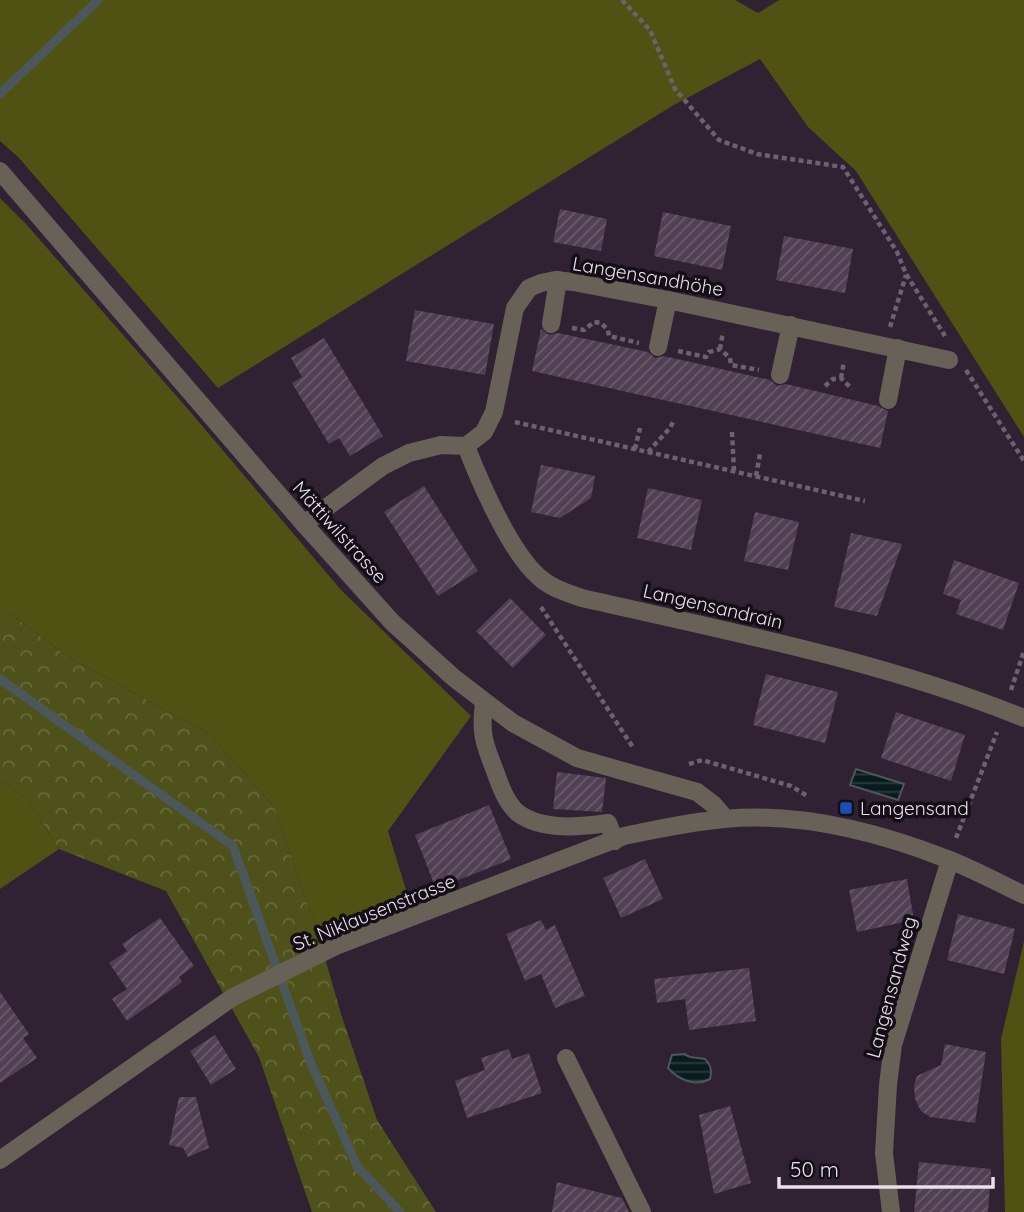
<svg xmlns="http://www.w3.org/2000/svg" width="1024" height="1212" viewBox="0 0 1024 1212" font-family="Quicksand,sans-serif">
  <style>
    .grass { fill: #4f5212 }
    .forest { fill: url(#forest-crowns) }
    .water { fill: url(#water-rules); stroke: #4c575b; stroke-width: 2 }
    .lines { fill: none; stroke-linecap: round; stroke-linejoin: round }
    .stream { stroke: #4c575b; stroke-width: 9 }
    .building { fill: url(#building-hatch) }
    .path { stroke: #6d6070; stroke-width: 4.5; stroke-dasharray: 5 3.5; stroke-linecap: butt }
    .service { stroke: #686158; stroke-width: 18 }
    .minor { stroke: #686158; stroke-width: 18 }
    .tertiary { stroke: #686158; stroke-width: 18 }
    .transit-dot { fill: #1a4fb4; stroke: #140e16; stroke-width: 2.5 }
    .labels { text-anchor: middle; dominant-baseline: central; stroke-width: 7; stroke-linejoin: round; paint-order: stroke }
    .street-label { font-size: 19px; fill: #e9e0ec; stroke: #140e16 }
    .poi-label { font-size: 19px; fill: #e9e0ec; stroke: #140e16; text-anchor: start }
  </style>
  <defs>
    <pattern id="forest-crowns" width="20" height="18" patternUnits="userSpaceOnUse" patternTransform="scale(1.75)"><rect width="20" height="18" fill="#4e5119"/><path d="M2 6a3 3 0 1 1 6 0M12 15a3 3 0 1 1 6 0" fill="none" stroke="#686a3b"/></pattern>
    <pattern id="water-rules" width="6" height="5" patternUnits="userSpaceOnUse" patternTransform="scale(1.75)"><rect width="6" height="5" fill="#091c1d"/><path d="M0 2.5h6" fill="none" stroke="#2d3d3e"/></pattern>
    <pattern id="building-hatch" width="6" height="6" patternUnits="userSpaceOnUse" patternTransform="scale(1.75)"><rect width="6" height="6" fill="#514053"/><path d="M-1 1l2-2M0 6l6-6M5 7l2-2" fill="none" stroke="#6a5b6c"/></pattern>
  </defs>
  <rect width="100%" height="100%" fill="#302133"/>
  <path class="grass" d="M0,0H735L758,13L779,0H1024V437L856,171L808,127L760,59L672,106L218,388L19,158L0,141Z
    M0,198L26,224L187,408L341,590L471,716L388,831L410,903L317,930L274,806L209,734L67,656L0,606Z
    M0,780L27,799L59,849L0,889Z
    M1024,941V1212H1005L1001,1039Z"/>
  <path class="forest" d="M0,606L67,656L209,734L274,806L317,930L341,1014L377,1120L436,1212H312L259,1057L166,891L59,849L27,799L0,780Z"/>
  <path class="water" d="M856,769L904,784L898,800L850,785Z
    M684,1054L690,1057L705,1059C711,1065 712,1070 710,1079C695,1087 679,1080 668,1068L672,1055Z"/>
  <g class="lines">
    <path class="stream" d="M0,94L98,0
      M0,679L233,846L310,1061L357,1166L400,1212"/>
  </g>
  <path class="building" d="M560,209L607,219L601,251L553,242Z
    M663,212L731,226L722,270L654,256Z
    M784,236L853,249L845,293L776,280Z
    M415,310L494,324L485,375L406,361Z
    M541,329L549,335L558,333L648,352L655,358L664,356L770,380L777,386L786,384L878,406L888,411L880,448L532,371Z
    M324,338L383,436L350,456L339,438L329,444L292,383L302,377L291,358Z
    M541,465L595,476L591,498L560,518L531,512Z
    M424,486L478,571L438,596L384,512Z
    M648,488L702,500L691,550L637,538Z
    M755,512L799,522L788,570L744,561Z
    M851,533L902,544L877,616L834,607Z
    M954,560L1019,583L1003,630L956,614L961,600L943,594Z
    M510,598L546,635L513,668L476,631Z
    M766,674L838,692L825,743L753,725Z
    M896,712L965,735L951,781L881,758Z
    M557,772L606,778L602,812L553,809Z
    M489,805L511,859L436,889L415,835Z
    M645,859L663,899L621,918L603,878Z
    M907,879L914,920L857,932L849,890Z
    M958,914L1015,929L1004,974L947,960Z
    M160,918L194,966L179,977L182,982L127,1021L112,999L127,989L109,963L127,951L122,944Z
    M541,920L546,930L555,925L585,996L555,1008L541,974L525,981L506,934Z
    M749,968L756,1021L689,1030L685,999L657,1003L654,979Z
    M0,992L29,1034L23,1038L37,1058L0,1083Z
    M215,1035L236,1069L211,1085L190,1051Z
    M945,1044L986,1052L975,1123L930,1117L921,1111L915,1099L914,1086L917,1076L941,1065Z
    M509,1049L512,1059L529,1053L542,1093L467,1118L455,1081L485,1070L481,1058Z
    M179,1097H196L209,1148L188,1157L183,1148L169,1145Z
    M730,1106L751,1183L714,1194L699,1115Z
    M919,1162L991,1169L988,1212H914Z
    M557,1182L622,1198L629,1212H552Z"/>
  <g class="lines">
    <path class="path" d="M622,0L650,30L675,89L719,140L757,154L843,167L897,252L906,274L945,336
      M890,327L906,275
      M572,328L584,330L594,322L601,323L608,330L609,336L639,343
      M720,349L723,332
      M678,351L706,357L709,352L720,349L730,358L731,365L759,370
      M966,370L1024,461
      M841,378L844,361
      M825,386L833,379L841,378L852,389
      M515,422L865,501
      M732,432L734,471
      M635,449L640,428
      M648,452L670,428L674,420
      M756,476L760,454
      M541,607L634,749
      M1011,690L1024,651
      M689,764L702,760L791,786L809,797
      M956,838L997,732"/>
    <path class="service" d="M551,324L558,280
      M658,347L668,300
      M780,375L791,325
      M888,400L898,348
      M484,703C480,733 484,743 495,771C500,785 506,803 518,813C542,831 581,827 608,823L615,841
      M566,1058L642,1212"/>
    <path class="minor" d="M466,446C480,482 510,552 539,577C551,588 567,593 582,598C731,632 882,661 1024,718
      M304,524L383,466L409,453L441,445L466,446L484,432L494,412L515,308L529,288L541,283L555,280L573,282L668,300L949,360
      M891,1212L884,1153L888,1085L893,1045L950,860"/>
    <path class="tertiary" d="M0,171L304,524L392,622L454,678L513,723L577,758L697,792L714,805L726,819
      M0,1160L233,997L338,945L624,836C657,829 690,822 724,819C798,812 878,832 947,859C973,869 999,883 1024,895"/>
  </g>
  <rect class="transit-dot" x="839" y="801" width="14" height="14" rx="3.5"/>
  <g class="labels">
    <g class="street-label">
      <text transform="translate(648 276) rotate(10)">Langensandhöhe</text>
      <text transform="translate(340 532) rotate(48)">Mättiwilstrasse</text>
      <text transform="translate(713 606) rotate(13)">Langensandrain</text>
      <text transform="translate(374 912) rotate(-22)">St. Niklausenstrasse</text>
      <text transform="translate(891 987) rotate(-75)">Langensandweg</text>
    </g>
    <g class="poi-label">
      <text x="860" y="808">Langensand</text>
    </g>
  </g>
  <path d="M779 1177v10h214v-10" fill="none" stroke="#e9e0ec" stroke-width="3.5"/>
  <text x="790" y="1177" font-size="21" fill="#e9e0ec" stroke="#140e16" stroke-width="5" paint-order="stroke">50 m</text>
</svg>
